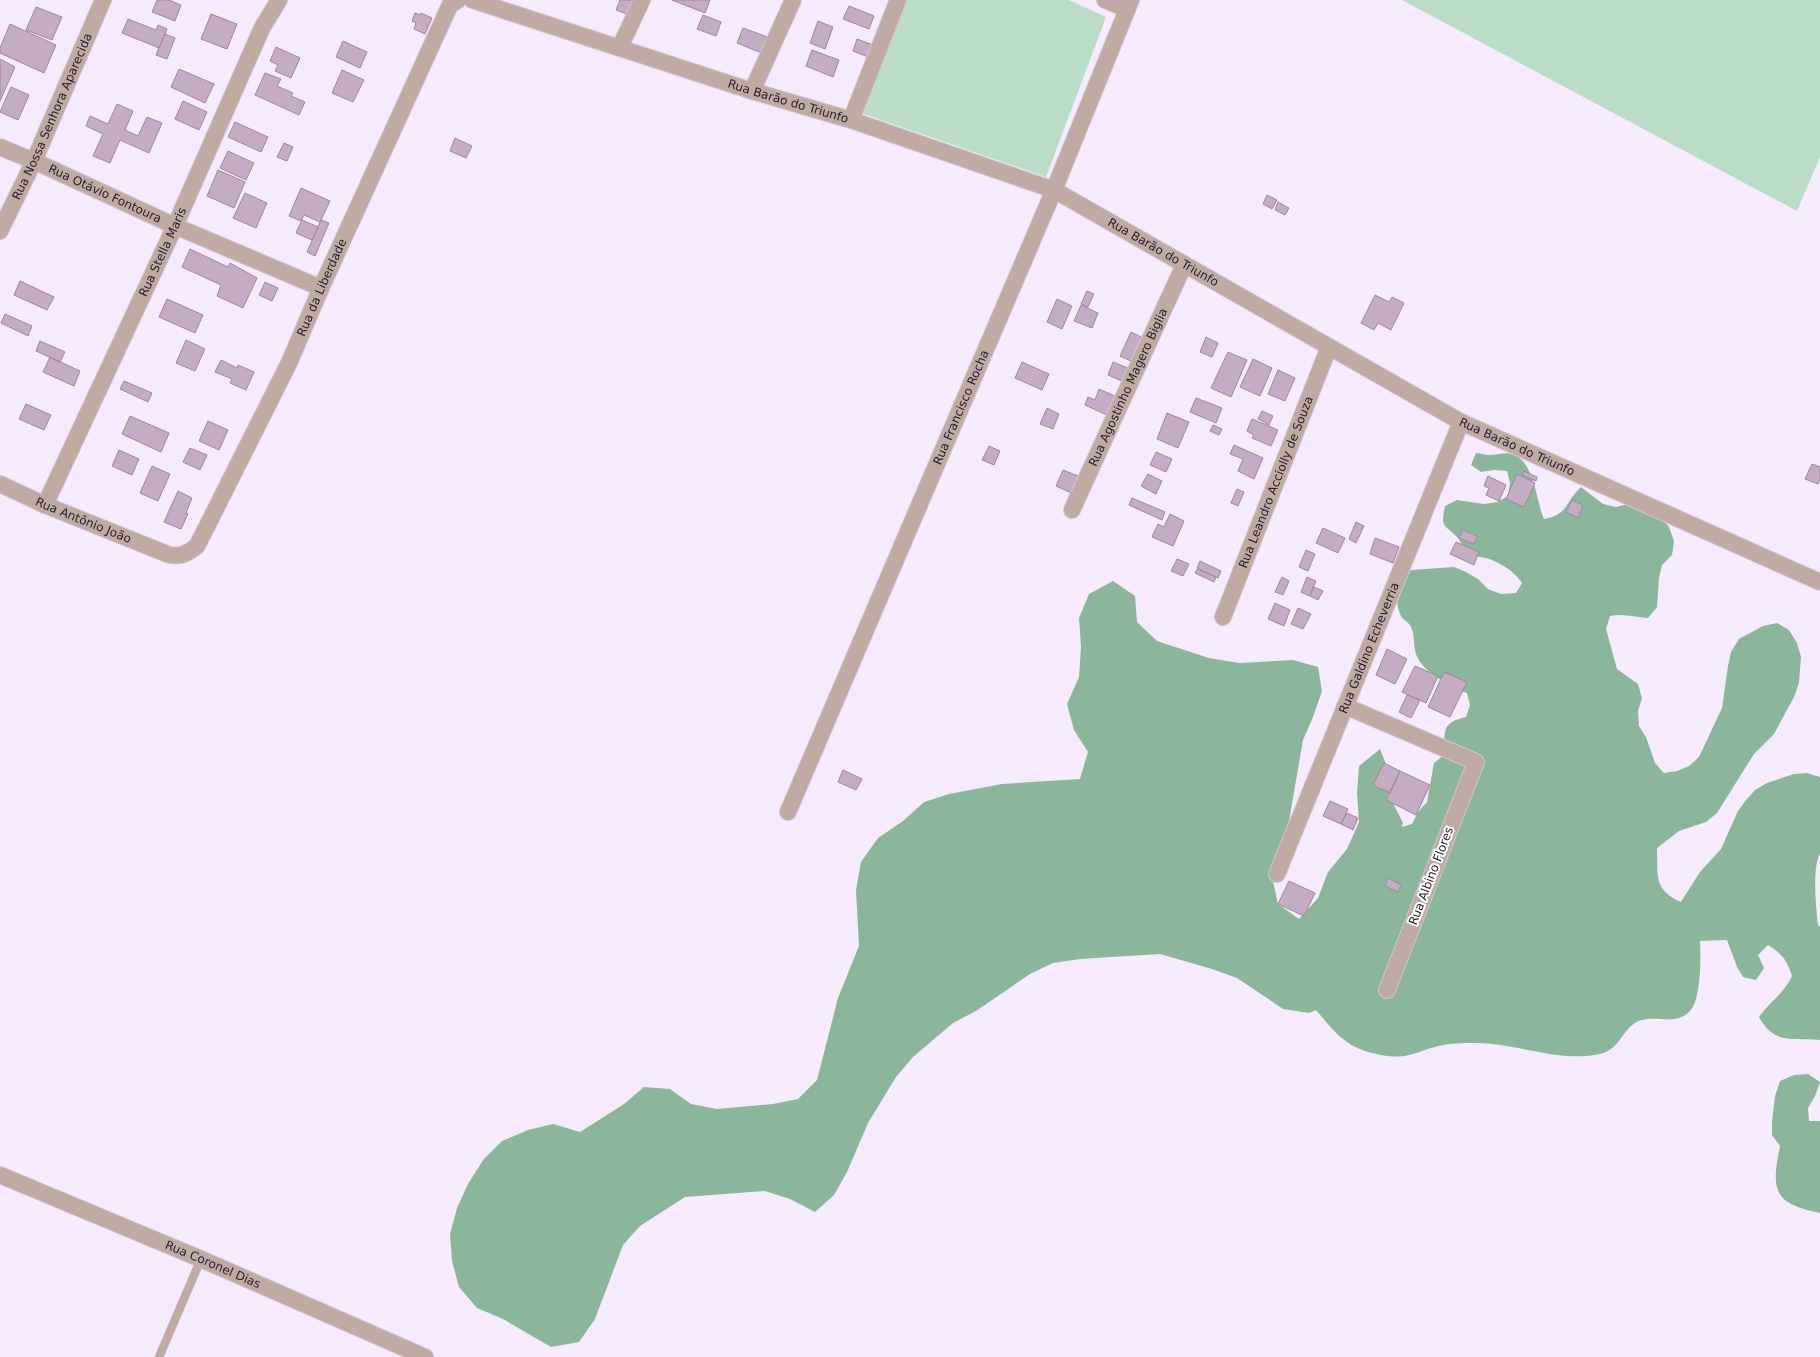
<svg xmlns="http://www.w3.org/2000/svg" width="1820" height="1357" viewBox="0 0 1820 1357" font-family="'DejaVu Sans',sans-serif">
  <style>
    .green { fill: #bbdcc7 }
    .forest { fill: #8cb69c }
    .building { fill: #c4acc3; stroke: #9f889f }
    .lines { fill: none; stroke-linecap: round; stroke-linejoin: round }
    .lane-casing { stroke: #d0c6d6; stroke-width: 9 }
    .street-casing { stroke: #d0c6d6; stroke-width: 18 }
    .lane { stroke: #c0aaa4; stroke-width: 8 }
    .street { stroke: #c0aaa4; stroke-width: 16 }
    .labels { text-anchor: middle; dominant-baseline: central; stroke-width: 4; stroke-linejoin: round; paint-order: stroke }
    .street-label { font-size: 12px; fill: #241d28; stroke: #fff }
  </style>
  <rect width="100%" height="100%" fill="#f6ebfc"/>
  <path class="green" d="M906,0H1069L1106,17L1046,177L861,113Z
    M1402,0H1820V157L1797,211Z"/>
  <path class="forest" d="M1476,453C1480,453 1484,455 1488,455C1497,455 1507,451 1515,455C1535,465 1536,501 1544,519C1568,515 1565,502 1581,487L1603,504L1616,507L1628,504L1660,516L1669,527L1674,541L1672,555L1662,565L1659,578L1657,607L1648,618C1635,617 1624,613 1610,616L1606,629L1617,669L1638,684L1642,698L1638,711L1639,726L1646,737L1655,763L1664,773L1677,771L1689,766L1699,757L1722,708L1728,666L1731,652L1739,639L1763,626L1777,623L1789,630L1797,643L1801,657L1799,683L1794,697L1774,734L1754,754L1717,813L1706,822L1679,831L1657,848C1658,875 1653,890 1681,902L1700,872L1721,849L1738,811L1746,800L1755,790L1767,783L1794,774L1807,773L1820,777V854C1812,866 1816,909 1818,925L1820,927V1040C1793,1037 1775,1046 1759,1017C1770,1001 1783,995 1792,976C1787,960 1782,954 1768,945L1758,955L1764,968L1756,980L1743,977L1737,967L1727,940L1700,941C1701,957 1701,1000 1690,1011C1674,1027 1656,1014 1639,1021C1622,1028 1620,1050 1600,1054C1559,1063 1517,1043 1476,1043C1463,1043 1447,1043 1435,1047C1426,1049 1418,1053 1409,1055C1397,1058 1383,1056 1372,1053C1344,1046 1334,1031 1316,1010L1309,1013L1283,1009L1237,978L1212,969L1160,954L1080,959L1053,963L1030,974L976,1011L953,1023L913,1057L896,1077L868,1123L847,1172L834,1195L815,1212L790,1199L765,1191L685,1197L640,1226L623,1245L595,1319L579,1342L551,1347L503,1319L477,1308L459,1287L452,1261L450,1234L457,1208L468,1184L483,1160L502,1141L528,1130L553,1124L580,1132L624,1104L644,1087L670,1089L691,1104L717,1109L773,1104L798,1099L817,1080L838,998L859,946L856,890L861,862L878,838L903,821L924,802L949,794L1002,784L1080,779L1088,752L1074,730L1067,704L1079,677L1081,647L1079,618L1089,594L1113,581L1135,596L1137,622L1157,641L1209,658L1239,663L1293,660L1318,667L1322,691L1313,717L1303,740L1289,821L1278,851L1272,877L1278,904L1299,919L1318,898L1328,872L1347,849L1359,822L1357,793L1359,766L1380,749L1390,774L1392,801L1403,823L1402,827L1412,824L1418,812L1427,802L1434,763L1444,755C1446,733 1439,723 1466,717L1470,705L1467,693C1452,688 1420,670 1416,654C1413,645 1415,635 1411,627C1409,622 1403,620 1401,616C1395,604 1397,590 1400,578L1411,570L1454,567L1466,572L1478,579L1488,589L1501,594L1516,593L1522,583C1515,572 1503,565 1492,560C1483,556 1474,558 1466,551C1463,548 1461,542 1458,538C1444,524 1440,528 1445,506L1457,500L1484,504L1497,502L1508,496L1510,483L1507,471L1494,470L1481,472L1471,465Z
    M1808,1074L1820,1082L1815,1096L1808,1108L1809,1121H1820V1213C1773,1203 1771,1191 1780,1146L1772,1135V1122L1775,1096L1780,1081L1794,1075Z"/>
  <path class="building" d="M157,0H169L181,5L175,21L152,12Z
    M620,0H639L632,16L616,10Z
    M672,0H710L705,13Z
    M849,6L874,16L869,29L843,19Z
    M36,7L62,17L52,40L26,30Z
    M415,13L420,15L421,13L432,18L425,34L414,29L416,23L412,21Z
    M211,14L237,24L227,49L201,39Z
    M703,15L721,22L716,36L697,29Z
    M128,19L156,30L158,25L167,29L159,48L122,33Z
    M818,21L833,27L825,49L810,43Z
    M10,24L56,45L44,73L0,53V48Z
    M743,28L770,38L764,54L737,43Z
    M165,34L175,38L167,59L156,55Z
    M857,39L873,45L868,57L853,51Z
    M343,41L367,52L360,68L336,57Z
    M276,47L300,58L291,78L275,71L278,65L270,61Z
    M812,50L839,60L833,77L806,66Z
    M0,59L15,67L0,101Z
    M179,69L214,84L205,103L171,87Z
    M342,70L364,80L353,102L332,93Z
    M265,73L281,79L277,86L293,93L291,96L305,102L299,115L255,95Z
    M11,87L29,95L18,120L0,112Z
    M183,101L207,112L199,130L175,119Z
    M117,104L133,111L125,130L138,136L147,117L162,123L149,153L120,140L110,163L93,156L103,134L86,126L90,116L108,124Z
    M235,122L268,137L261,152L228,137Z
    M455,138L472,146L466,158L450,151Z
    M284,143L293,147L287,161L277,157Z
    M228,151L254,163L246,180L220,168Z
    M218,170L245,182L234,208L207,196Z
    M301,188L330,201L320,222L304,215L301,221L289,216Z
    M245,193L267,203L256,228L233,218Z
    M1267,195L1277,200L1272,209L1263,204Z
    M1278,202L1289,208L1285,215L1275,210Z
    M302,220L318,227L312,240L296,233Z
    M321,220L329,223L315,256L307,252Z
    M190,249L228,267L230,263L257,278L243,308L217,296L221,285L182,267Z
    M20,281L54,297L47,310L14,295Z
    M265,282L278,288L272,301L259,295Z
    M1087,291L1094,294L1088,307L1081,304Z
    M1375,295L1389,302L1392,297L1404,303L1391,330L1378,323L1374,330L1361,323Z
    M167,299L203,315L195,333L159,317Z
    M1057,299L1072,306L1062,329L1047,322Z
    M1081,305L1098,313L1092,328L1074,321Z
    M5,314L32,326L28,336L1,323Z
    M1131,332L1145,339L1135,363L1120,356Z
    M1206,337L1218,343L1212,357L1200,352Z
    M186,340L205,349L195,371L176,363Z
    M40,341L65,352L60,362L36,351Z
    M1228,352L1247,360L1231,397L1211,388Z
    M50,357L80,371L74,386L43,372Z
    M1253,359L1272,368L1260,396L1240,387Z
    M221,360L237,368L238,365L254,372L246,390L230,383L232,379L215,372Z
    M1022,362L1049,374L1042,390L1015,378Z
    M1113,362L1130,369L1124,382L1108,375Z
    M1278,370L1295,378L1285,401L1268,394Z
    M124,381L152,393L148,402L120,389Z
    M1099,389L1117,397L1109,416L1085,405L1088,397L1095,400Z
    M1196,398L1222,408L1216,423L1190,412Z
    M26,404L51,415L44,430L19,419Z
    M1047,408L1059,414L1053,429L1040,424Z
    M1262,411L1273,416L1269,425L1258,419Z
    M1167,413L1189,422L1178,448L1157,439Z
    M130,416L169,433L161,452L122,434Z
    M1252,419L1278,430L1271,446L1252,438L1254,435L1247,431Z
    M208,421L228,430L219,450L199,441Z
    M1213,425L1222,429L1219,435L1210,431Z
    M1234,445L1263,458L1254,479L1238,471L1243,459L1230,454Z
    M989,446L1000,451L994,465L982,460Z
    M190,448L207,455L200,470L183,462Z
    M119,450L139,459L132,475L112,466Z
    M1156,452L1172,459L1166,472L1150,465Z
    M1812,464L1820,467V479L1818,484L1805,479Z
    M152,466L170,474L158,501L140,493Z
    M1063,470L1083,478L1076,495L1056,486Z
    M1524,471L1537,477L1536,481L1522,475Z
    M1148,474L1162,481L1156,494L1141,486Z
    M1517,474L1535,483L1524,507L1506,499Z
    M1488,476L1506,485L1499,501L1486,495L1489,488L1484,486Z
    M1237,489L1244,492L1238,506L1231,503Z
    M178,491L192,498L186,513L188,514L181,529L164,522Z
    M1132,498L1165,512L1162,520L1129,505Z
    M1572,500L1583,505L1578,518L1566,512Z
    M1170,514L1184,521L1173,546L1152,537L1158,524L1164,527Z
    M1356,522L1364,526L1356,543L1349,539Z
    M1323,528L1345,538L1338,553L1316,543Z
    M1463,530L1477,536L1474,544L1459,538Z
    M1375,538L1399,547L1393,563L1370,554Z
    M1456,542L1479,552L1474,565L1450,554Z
    M1306,550L1315,554L1308,571L1299,567Z
    M1177,559L1189,564L1183,576L1171,571Z
    M1200,561L1221,571L1218,578L1197,568Z
    M1197,569L1216,577L1214,582L1195,573Z
    M1282,577L1289,581L1283,595L1275,592Z
    M1307,577L1316,581L1309,596L1301,592Z
    M1314,587L1323,591L1318,600L1310,596Z
    M1275,603L1290,610L1284,626L1268,619Z
    M1298,608L1311,614L1303,629L1291,624Z
    M1387,649L1407,659L1395,684L1376,675Z
    M1415,666L1438,676L1426,703L1402,692Z
    M1444,672L1467,682L1450,717L1428,707Z
    M1407,695L1420,700L1411,718L1399,712Z
    M1384,763L1400,771L1390,793L1373,785Z
    M843,770L862,779L856,790L838,782Z
    M1400,771L1430,785L1416,815L1386,800Z
    M1330,801L1348,809L1341,824L1323,816Z
    M1347,813L1358,818L1353,830L1341,824Z
    M1388,878L1401,885L1398,892L1385,886Z
    M1289,881L1315,893L1304,916L1278,904Z"/>
  <g class="lines">
    <g class="lane-casing">
      <path id="lane" d="M159,1357L201,1259"/>
    </g>
    <g class="street-casing">
      <g id="street">
        <path id="s1" d="M472,0L752,91L851,120L1054,190L1461,422L1820,582"/>
        <path d="M1105,0L1127,9"/>
        <path d="M620,47L642,0"/>
        <path d="M752,91L793,0"/>
        <path d="M851,120L898,0"/>
        <path id="s2" d="M0,147L34,161L175,226L321,288"/>
        <path id="s3" d="M0,231L34,161L103,0"/>
        <path id="s4" d="M0,484L45,505L167,554C179,558 187,554 197,546L289,363L321,288L450,5L458,0"/>
        <path id="s5" d="M45,505L175,226L262,28L279,0"/>
        <path id="s6" d="M1072,510L1184,265"/>
        <path id="s7" d="M1223,617L1329,347"/>
        <path d="M1345,706L1476,762L1387,990"/>
        <path id="s8" d="M788,812L1054,190L1131,0"/>
        <path id="s9" d="M1277,874L1461,422"/>
        <path id="s10" d="M0,1175L201,1259L425,1357"/>
      </g>
    </g>
    <use href="#lane" class="lane"/>
    <use href="#street" class="street"/>
  </g>
  <g class="labels">
    <g class="street-label">
      <text stroke="none"><textPath href="#s1" startOffset="332">Rua Barão do Triunfo</textPath></text>
      <text stroke="none"><textPath href="#s3" startOffset="126">Rua Nossa Senhora Aparecida</textPath></text>
      <text stroke="none"><textPath href="#s2" startOffset="115">Rua Otávio Fontoura</textPath></text>
      <text stroke="none"><textPath href="#s1" startOffset="738">Rua Barão do Triunfo</textPath></text>
      <text stroke="none"><textPath href="#s5" startOffset="279">Rua Stella Maris</textPath></text>
      <text stroke="none"><textPath href="#s4" startOffset="501">Rua da Liberdade</textPath></text>
      <text stroke="none"><textPath href="#s6" startOffset="135">Rua Agostinho Magero Biglia</textPath></text>
      <text stroke="none"><textPath href="#s8" startOffset="440">Rua Francisco Rocha</textPath></text>
      <text stroke="none"><textPath href="#s1" startOffset="1142">Rua Barão do Triunfo</textPath></text>
      <text stroke="none"><textPath href="#s7" startOffset="145">Rua Leandro Acciolly de Souza</textPath></text>
      <text stroke="none"><textPath href="#s4" startOffset="91">Rua Antônio João</textPath></text>
      <text stroke="none"><textPath href="#s9" startOffset="244">Rua Galdino Echeverria</textPath></text>
      <text transform="translate(1431 876) rotate(-69)">Rua Albino Flores</text>
      <text stroke="none"><textPath href="#s10" startOffset="231">Rua Coronel Dias</textPath></text>
    </g>
  </g>
</svg>
